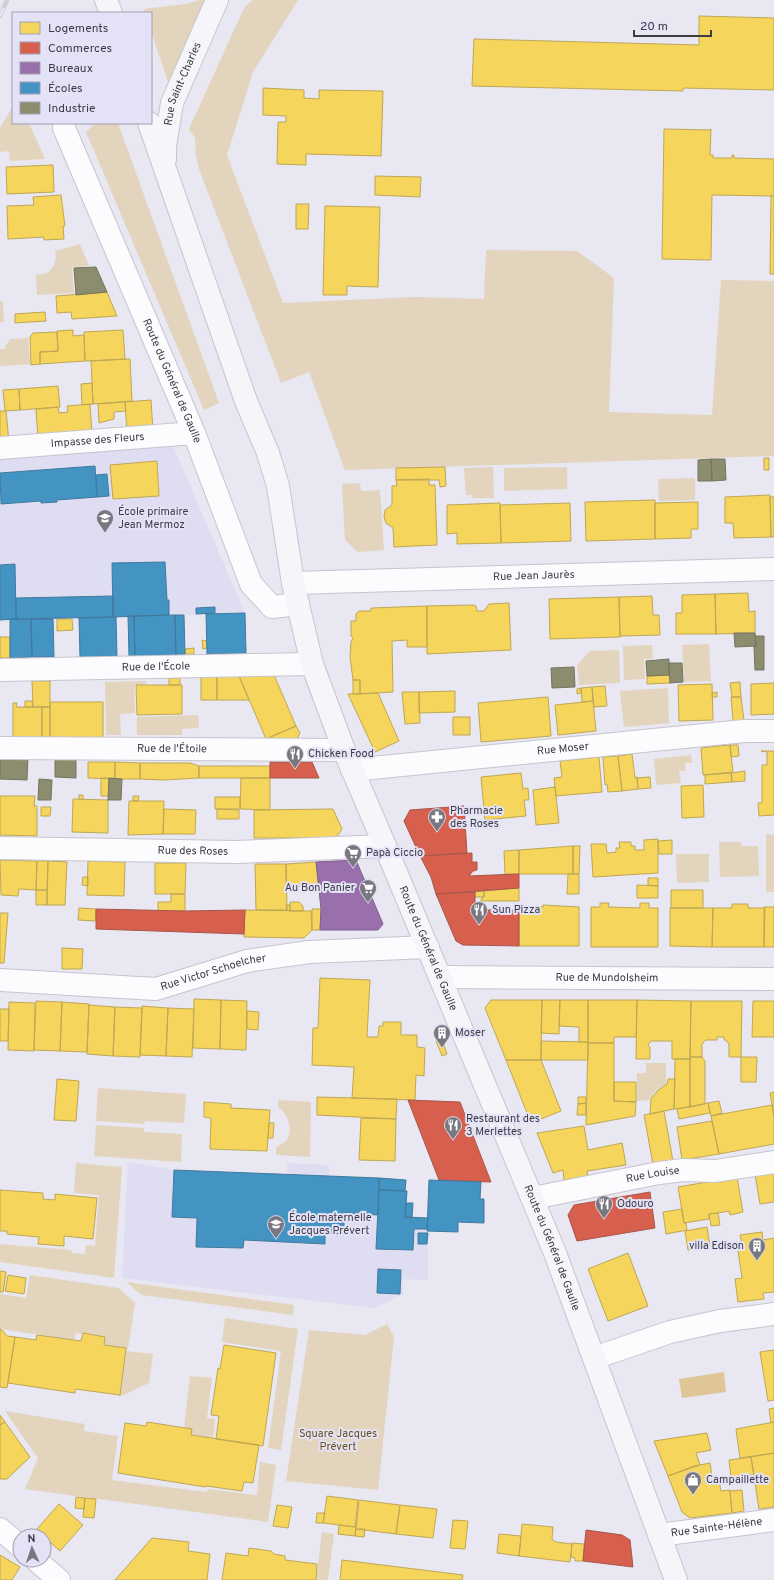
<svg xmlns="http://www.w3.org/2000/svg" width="774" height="1580" viewBox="0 0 774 1580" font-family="Overpass,sans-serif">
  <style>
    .built { fill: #dfddf1 }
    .green { fill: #e3d4be }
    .water { fill: #e0c597 }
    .homes { fill: #f6d55c; stroke: #bea755 }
    .shops { fill: #d6604d; stroke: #a8554a }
    .offices { fill: #9970ab; stroke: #7d608c }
    .schools { fill: #4393c3; stroke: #41799d }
    .industry { fill: #8c8c6e; stroke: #747461 }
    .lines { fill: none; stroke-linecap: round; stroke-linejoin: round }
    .street-casing { stroke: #c6c5ce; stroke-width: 24 }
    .secondary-casing { stroke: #c6c5ce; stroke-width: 24 }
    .street { stroke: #fcfbfd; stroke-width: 22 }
    .secondary { stroke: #f6f6fa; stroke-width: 22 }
    .rail-casing { stroke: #ceced0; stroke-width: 4.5 }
    .rail { stroke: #e4e2f6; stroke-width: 3; stroke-dasharray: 9; stroke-linecap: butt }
    .labels { text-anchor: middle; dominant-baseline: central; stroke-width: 4; stroke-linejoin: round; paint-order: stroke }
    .street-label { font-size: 11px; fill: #3d3c44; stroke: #e4e2f6 }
    .poi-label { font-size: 11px; fill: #3d3c44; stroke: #e4e2f6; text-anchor: start }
    .park-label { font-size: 11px; fill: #6c511c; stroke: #e4e2f6 }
  </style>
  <rect width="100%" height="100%" fill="#e8e7f2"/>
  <path class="built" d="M171,441L245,613L0,620V454Z
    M128,1162L174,1170L287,1175V1163L329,1165V1176L406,1180L405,1217L428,1218V1280L403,1279V1294L375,1308L122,1278Z"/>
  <path class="green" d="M200,0H204V3L169,85L151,31V13H145L144,9L185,4Z
    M253,0H298L253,72L227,155L283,303L416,297L484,299L486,250L577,251L614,278L609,412L712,415L721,280L774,281V456L345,470L309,372L281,383L199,169L196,156L195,138L189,129L244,8Z
    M13,106V123H29L45,159L10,161L9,151L0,152V128Z
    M96,123H118L219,403L204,410L86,132Z
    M80,244L89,266L72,267L74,293L37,295L36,275L48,273C55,265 57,261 55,251Z
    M0,301H3L4,322H0Z
    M28,338L30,364L0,366V349H4L10,339Z
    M493,467L494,498H472V495H466L464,468Z
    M567,467V489L504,491V468Z
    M695,478V500L659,501L658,479Z
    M360,483L361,491L380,490L384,550L358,552L345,540L342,484Z
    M709,644L711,681L684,682L682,645Z
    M652,645L653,659H644L645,679L624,680L623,646Z
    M619,650L620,683L579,685L577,665L590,651Z
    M146,681V684L134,685L135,713L120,714L121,735H106L105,682Z
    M668,688L669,723L624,727L620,691Z
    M198,715L199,728L182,729V735H137V717Z
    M691,755L692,763H685V771H679L681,783L656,785L654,759Z
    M766,834L774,835V892H766Z
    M719,842H741V846H758L759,876L720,877Z
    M676,854H709V882L677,883Z
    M646,1063H666V1084L657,1089L649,1100L637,1101V1073H646Z
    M98,1088L186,1094L184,1123L145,1121L144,1124L96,1121Z
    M278,1100L311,1102L310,1157L276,1155V1147C279,1145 283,1144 285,1142C294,1132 289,1114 278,1107Z
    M96,1125L144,1128V1132L182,1134L181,1162L94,1156Z
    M76,1163L122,1167L114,1278L0,1262V1244L71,1250L72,1253L85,1254L86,1245L95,1246L99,1195L74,1193Z
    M30,1275L119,1288L135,1303L128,1349L104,1345L105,1337L76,1333L74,1340L0,1329V1294L26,1298Z
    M126,1282L294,1305L293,1315L142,1295Z
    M225,1318L298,1329L281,1450L268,1448L281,1351L222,1342Z
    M387,1324L394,1337L378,1490L286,1481L309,1330L365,1335Z
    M126,1351L153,1354L149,1383L119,1397Z
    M190,1376L212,1378L207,1418L215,1419L213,1438L191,1435L192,1429H184Z
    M5,1411L85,1424L84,1431L118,1436L112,1480L206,1492L208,1489L257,1495L260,1462L276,1465L268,1522L25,1489L38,1458Z
    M322,1532L334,1534L328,1580H316Z"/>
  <path class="water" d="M724,1372L726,1392L682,1398L679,1379Z"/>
  <path class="homes" d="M699,16L774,18V90L683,88V91L472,86L474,39L699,45Z
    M263,88L304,90V98L319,99V90L383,91L381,156L306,154V165L277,164L278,122H286V116L263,115Z
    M664,129L709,130L711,129L710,155H713V158H732V155H734V158L774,159V196L712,195L711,260L662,259Z
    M53,165L54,192L7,194L6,167Z
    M375,176L421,177L420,197L375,195Z
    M61,195L65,226H63L64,239L44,240V237L8,239L7,206L34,205L33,197Z
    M771,196H774V274H770Z
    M296,204H309L308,229H296Z
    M325,206L380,207L378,287L347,286V295H323Z
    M107,292L117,316L72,319L71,312L57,313L56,296Z
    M45,312L46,321L15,323V314Z
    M73,330V336L84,335L85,361L40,364V352L58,351L57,331Z
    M123,330L125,359L85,361L84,332Z
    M57,332L58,351L40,352V364L31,365L30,337L33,333Z
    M130,359L132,401L93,404L91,361Z
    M92,383L93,404L82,405L81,384Z
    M58,386L60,407L20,410L19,389Z
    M19,389L20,410L5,411L3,390Z
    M151,400L153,431L127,433L125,402Z
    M125,402L126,411L114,412V419L99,423L98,404Z
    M90,404L92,435L38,439L36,409L58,407L59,413L68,412L67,406Z
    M0,411H6L9,442L0,443Z
    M764,458H769V470H764Z
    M157,461L159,496L113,499L110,465Z
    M445,467L446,486L440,487L439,480H396V468Z
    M429,479V485H435L437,545L394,547L393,528L386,523L384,517L385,510L392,505V486H397L396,480Z
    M770,495L771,537L734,538L733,523H725V497Z
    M770,497H774V537H771Z
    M655,500V539L586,541L585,502Z
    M698,502V529H691V538L655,539V503Z
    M500,503L501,543L457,544V533L447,534V505Z
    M570,503L571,541L501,543L500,505Z
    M748,593L749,612L755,611V633L716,634L715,594Z
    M715,594L716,634H676V613H682V595Z
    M652,596L653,615H659L660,635L620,636L619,597Z
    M619,597L620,637L550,639L549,599Z
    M509,603L511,650L427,654V606L473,605L476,606L477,611H484L489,604Z
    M427,606V647H407V640L392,641L393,692L360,694V680H353L350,657L351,642L353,638L351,636V621H356V614L359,611H371V608Z
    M57,619H72L73,630L57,631Z
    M0,637H10V658H0Z
    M202,640L207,641V648L203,649Z
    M194,648V654H185V649Z
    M274,675L296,726L266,739L239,676Z
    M669,675L670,683L647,684V676Z
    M201,676H217V700H201Z
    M217,676H239L249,700H217Z
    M169,678H180V685H169Z
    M353,680H360V694H353Z
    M32,681H50V707H33Z
    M740,682L741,697H732L730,683Z
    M774,683V714L751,715V684Z
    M712,684L713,720L679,721L678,685Z
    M136,685H182V714L137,715Z
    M605,686L607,706L594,707L592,687Z
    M592,687L593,701L582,702L581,688Z
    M581,688V693L577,694V689Z
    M455,691V712L419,713V692Z
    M402,692H419L420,723L405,724Z
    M717,692V697H712V693Z
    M378,693L399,741L375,752L348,694Z
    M548,697L551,736L481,742L478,703Z
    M731,697H741L744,721H733Z
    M25,701H32L33,707H25Z
    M593,701L596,731L558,735L555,705Z
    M50,702H103V739H50Z
    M13,703H17L16,707H42V739L13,740Z
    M42,707H50V739H42Z
    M453,717H470V735H453Z
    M296,726L300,733L297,739H266Z
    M730,745L733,772L703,775L701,748Z
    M730,745H738L739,756L731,757Z
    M761,751H774V815L759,816L758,803H762V765H767V752Z
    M632,754L635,778L637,777L638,789L622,791L618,756Z
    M618,756L622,791L608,792L607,784L605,785L603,757Z
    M599,757L602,792L556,796L554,778L562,777L560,761Z
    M88,762H115V779L88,778Z
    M115,762L140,763V779H115Z
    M140,763H190L199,766V778L164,780L140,779Z
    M199,766H270V778H199Z
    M745,771V781L732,782L731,773Z
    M521,773L523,789L528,788L529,800H524L526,816L485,820L481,777Z
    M731,773L732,782L705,784V775Z
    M650,777L651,788L638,789L637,778Z
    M101,778H109V796H101Z
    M241,778H270V810L240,809Z
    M703,785L704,817L682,818L681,786Z
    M555,787L559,823L536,825L533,790Z
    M79,795H83V800L79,799Z
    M0,796H35L34,806H37V836L0,835Z
    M133,796H139L138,801H133Z
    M215,797H240V809H215Z
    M73,799L108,800V833L72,832Z
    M129,801H164L163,834L128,835Z
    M41,807H51L50,816H41Z
    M164,809L196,810L195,834H163Z
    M217,809L239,810V819H217Z
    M333,809L342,829L336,838H254V810Z
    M658,839V873L593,877L591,844H606L607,853L616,852V848H620L619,842H631V846H635V850H644V840Z
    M672,840V854H659L658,841Z
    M573,846H580L579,874H573Z
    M573,846V874H519V850Z
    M519,850V874H505L504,851Z
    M0,860L37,861L36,890L19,889L18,896L1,895Z
    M37,861H48L47,890H36Z
    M48,861L67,862L65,905H47Z
    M88,861L125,862L124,896L87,895Z
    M316,862L319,886L286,887V864Z
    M155,863H186L185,894H155Z
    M255,864H286L287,910H256Z
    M568,874H579V894H567Z
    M83,877H88V886L82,885Z
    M648,878H658V886L648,885Z
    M637,885L658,886V898H637Z
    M519,888V901H481L482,897H484V891Z
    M36,890H47V905H36Z
    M671,890H703V908H671Z
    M484,891V897H475V892Z
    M171,894H185V911H158V902H171Z
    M290,902H299L303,906V911H290Z
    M600,903H609L608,907L640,908V903H649V908H658V947H591V907H600Z
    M732,904H748V908H765L764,947H712L713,908H732Z
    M286,905H290V911L287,910Z
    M543,905L579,907V946H519V910H531L535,906L543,907Z
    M764,907H774V947H764Z
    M79,908L96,909L95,921L78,920Z
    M670,908H713L712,947L670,946Z
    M312,909H321L320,930H312Z
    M245,910L311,911L312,930L304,938L244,937Z
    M0,913H8L4,963H0Z
    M62,948L83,949L82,969H62Z
    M320,978L370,980L367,1037H378L379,1026H383V1022H401V1035H417V1047L425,1048L424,1076L416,1075L415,1100L352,1098L354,1067L312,1065L313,1028H318Z
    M194,999L221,1000L220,1049L193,1048Z
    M221,1000L247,1001L246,1050L220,1049Z
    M491,1000H542L541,1060H506L485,1008Z
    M542,1000H560L559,1034L541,1033Z
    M560,1000H588V1042H579V1027L559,1026Z
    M588,1000H637L636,1037H614V1043H588Z
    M637,1000L691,1001L690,1059H672V1041H651L648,1045L650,1047V1059H636Z
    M36,1001L62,1002L60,1051L34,1050Z
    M691,1001H742L741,1057H729V1044L726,1040H724V1037H717V1040H706L702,1044V1057H690Z
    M753,1001H774V1037H752Z
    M9,1002L35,1003L34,1051L8,1050Z
    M62,1002L89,1004L87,1052L60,1051Z
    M89,1005L115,1007L113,1056L87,1054Z
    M142,1006L168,1008L166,1056L140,1055Z
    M115,1007L142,1008L140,1057L113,1056Z
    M168,1008L194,1009L192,1057L166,1056Z
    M0,1009H9L8,1041H0Z
    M247,1011L259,1012L258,1030L247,1029Z
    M442,1039L447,1054L442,1056L436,1041Z
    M541,1041L588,1042V1060H541Z
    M588,1043H614V1101L636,1102L635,1116L586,1125Z
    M690,1057H702L705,1061V1104L690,1107Z
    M741,1057H757L756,1082H741Z
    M675,1059H690V1107L674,1109Z
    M506,1060H541L561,1111L531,1123Z
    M57,1079L79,1081L76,1121L54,1120Z
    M668,1079H675L674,1109L650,1114L651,1099L658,1090L667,1084Z
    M614,1082H636V1102L614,1101Z
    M774,1092V1116L770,1093Z
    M317,1097L397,1099L396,1119L317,1115Z
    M578,1097H586V1103L578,1104Z
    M719,1101L722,1113L711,1116L708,1103Z
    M204,1102L231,1104V1108L270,1110L267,1151L210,1149L211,1118L204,1117Z
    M586,1103V1115H577L578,1104Z
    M708,1103L710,1113L679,1119L677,1109Z
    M772,1105L774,1116V1144L719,1154L711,1116Z
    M664,1111L673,1161L653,1164L644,1115Z
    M361,1118L396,1119L395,1161L359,1160Z
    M712,1121L719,1154L682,1160L677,1127Z
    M269,1123H274L273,1138H268Z
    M584,1126L588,1150L622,1143L626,1165L587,1171L588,1176L564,1180L563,1170L553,1173L537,1133Z
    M774,1171V1202L760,1204L755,1174Z
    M737,1177L743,1212L730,1215L729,1211L718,1213L709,1214V1219L684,1223L678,1187Z
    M0,1190L43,1193V1199L55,1200V1194L97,1198L93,1239L64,1236V1246L38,1244L39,1237L7,1234V1231H0Z
    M682,1209L684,1223H686L687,1230L666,1234L663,1212Z
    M718,1213L720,1225L711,1226L709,1214Z
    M707,1227L710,1247L688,1250L685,1231Z
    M762,1232L763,1240L774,1238V1292L763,1293L764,1299L738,1302L735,1279L742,1278L737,1244H742L740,1235Z
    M628,1253L648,1306L608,1321L588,1269Z
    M0,1271L6,1272L3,1292H0Z
    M8,1275L26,1278L24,1294L5,1291Z
    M0,1329L2,1330L7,1336L15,1337L7,1388L0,1387Z
    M83,1333L105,1337L104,1345L126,1348L120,1395L75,1389V1393L8,1383L15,1337L36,1340L37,1335L81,1341Z
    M224,1345L276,1353L263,1446L216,1439L219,1416L211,1415L218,1368L220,1369Z
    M774,1350V1400L768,1401L760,1352Z
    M774,1408V1422L771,1423L769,1409Z
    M0,1415L5,1422L0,1425Z
    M5,1422L30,1457L7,1479H0V1425Z
    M147,1422L192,1429L191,1435L259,1445L253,1483L244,1482L242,1491L206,1486L205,1487L118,1473L125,1423L146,1426Z
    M774,1422V1453L740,1458L736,1429Z
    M707,1433L711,1450L696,1453L700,1465L668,1476L654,1441Z
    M774,1453V1507L759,1509L751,1457Z
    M751,1457L754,1475L731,1477L729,1460Z
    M710,1463L712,1476H718L721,1491L730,1490L732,1513L690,1518L682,1512L668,1476L694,1466Z
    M742,1490L744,1511L732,1513L730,1491Z
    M327,1496L358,1500L355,1527L323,1523Z
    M76,1497L85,1498L84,1509L75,1508Z
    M85,1498L96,1499L94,1518L83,1517Z
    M359,1500L400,1505L396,1534L356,1529Z
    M59,1504L83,1525L60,1551L36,1530Z
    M277,1505L292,1507L288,1528L273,1526Z
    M400,1505L437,1509L433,1538L396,1534Z
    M317,1513H325L323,1523H316Z
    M453,1520L468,1521L465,1549L450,1548Z
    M522,1524L553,1527L552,1539L556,1542L572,1544L570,1562L519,1556Z
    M339,1525L356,1527L355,1536L338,1534Z
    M356,1529H365L364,1537L355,1536Z
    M499,1534L521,1536L519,1556L497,1553Z
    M152,1538L189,1542L188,1551L210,1554L207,1580H115Z
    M572,1543L584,1544L583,1561H575V1558L571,1557Z
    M249,1548L271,1551L274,1554L285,1556V1560L317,1564L316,1580H222L226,1553L248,1556Z
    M0,1555L20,1567L12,1580H0Z
    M342,1560L463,1575L462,1580H340Z"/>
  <path class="shops" d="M270,762H312L319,778H270Z
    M464,806L467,853L420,856L404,821L410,810Z
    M472,853V862H477V870L473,871L469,876L519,874V888L436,894L431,877L420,856Z
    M475,892V910H519V946L463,945L456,941L436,894Z
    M96,909L185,911L245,910L244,934L96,929Z
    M408,1100L460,1102L491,1182L439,1180Z
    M650,1192L655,1228L577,1241L568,1215L574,1205Z
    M586,1530L622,1535L630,1540L633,1567L583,1561Z"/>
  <path class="offices" d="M356,860L383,924L378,930H320L321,909L316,862Z"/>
  <path class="schools" d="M95,466L97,497L57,500V502L41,503V501L1,504L0,473Z
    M107,474L109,496L97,497L96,475Z
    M165,562L167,600H169V615L113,617L112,563Z
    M15,564L16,619L0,620V565Z
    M113,596V617L16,619V598Z
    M215,607V613L196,614V608Z
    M245,613L246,653L207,654L206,614Z
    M175,615H184L185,654L176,655Z
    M175,615L176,655L135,656L134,616Z
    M128,616H134L135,656H129Z
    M116,617L117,656L80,657L79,618Z
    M10,619H31L32,657L10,658Z
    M31,619H53L54,657H32Z
    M174,1170L379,1178L378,1215L344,1213V1234L325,1233V1244L244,1240L243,1248L196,1247L197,1218L172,1217Z
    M379,1178L406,1180L405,1191L379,1190Z
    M429,1180L481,1182L480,1199H484V1223L458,1222V1232L427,1231Z
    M379,1190L407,1191L405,1217L428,1218L427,1229H414L413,1250L376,1249Z
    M406,1203H413L412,1218L405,1217Z
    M418,1233H428L427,1244H418Z
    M378,1269L401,1270L400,1294L377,1293Z"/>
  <path class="industry" d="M96,267L107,292L76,295L74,268Z
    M711,459H725L726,480L712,481Z
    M711,459L712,481H698V460Z
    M734,633H755L756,646L735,647Z
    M755,636H764V670H755L754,646H756Z
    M669,659V675L647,676L646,661Z
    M669,663H682L683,682L670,683Z
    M574,667L575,687L552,688L551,668Z
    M0,758H28L27,780L0,779Z
    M55,758L76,759V778L55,777Z
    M109,778L122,779L121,800H108Z
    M39,779L52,780L51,800H38Z"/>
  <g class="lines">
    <g class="street-casing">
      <g id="street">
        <path id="s1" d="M64,128L194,433L251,584L272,607L298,604"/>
        <path id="s2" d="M0,448L194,433"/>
        <path id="s3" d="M293,583L774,569"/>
        <path id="s4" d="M0,670L312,664"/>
        <path id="s5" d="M0,748L344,750"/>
        <path id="s6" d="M352,770L744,731H774"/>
        <path id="s7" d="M0,848L236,852L385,846"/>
        <path id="s8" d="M440,977L774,979"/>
        <path id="s9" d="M0,980L156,989L247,961L309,952L428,947"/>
        <path id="s10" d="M533,1198L659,1173L683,1170L715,1171L774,1162"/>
        <path d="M594,1358L670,1332L720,1321L774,1314"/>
        <path d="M0,1529L20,1546"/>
        <path id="s11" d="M659,1535L774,1520"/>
        <path d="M36,1560L59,1580"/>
      </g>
    </g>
    <g class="secondary-casing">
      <g id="secondary">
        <path d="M106,0L111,13"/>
        <path id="s12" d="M149,123L246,401L268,453L278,486L293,583L312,664L344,750L388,853L555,1253L676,1580"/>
        <path id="s13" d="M165,159V146L172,103L217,0"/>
      </g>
    </g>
    <use href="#street" class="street"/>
    <use href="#secondary" class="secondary"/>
    <g class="rail-casing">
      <path id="rail" d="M0,16L7,0"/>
    </g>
    <use href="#rail" class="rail"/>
  </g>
  <defs>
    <g id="school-pin" transform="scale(0.9)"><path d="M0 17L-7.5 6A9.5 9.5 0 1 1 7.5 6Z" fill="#797881" stroke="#e4e2f6"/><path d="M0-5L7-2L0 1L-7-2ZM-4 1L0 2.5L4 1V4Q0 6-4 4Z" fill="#fff"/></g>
    <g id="restaurant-pin" transform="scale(0.9)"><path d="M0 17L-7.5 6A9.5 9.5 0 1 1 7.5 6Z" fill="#797881" stroke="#e4e2f6"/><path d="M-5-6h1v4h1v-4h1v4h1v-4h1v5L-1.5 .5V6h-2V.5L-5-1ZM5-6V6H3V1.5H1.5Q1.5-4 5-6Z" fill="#fff"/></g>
    <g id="pharmacy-pin" transform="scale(0.9)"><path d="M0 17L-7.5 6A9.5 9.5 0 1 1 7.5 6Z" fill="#797881" stroke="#e4e2f6"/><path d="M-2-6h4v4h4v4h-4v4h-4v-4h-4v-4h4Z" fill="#fff"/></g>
    <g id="supermarket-pin" transform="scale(0.9)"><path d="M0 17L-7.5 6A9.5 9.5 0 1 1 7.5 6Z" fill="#797881" stroke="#e4e2f6"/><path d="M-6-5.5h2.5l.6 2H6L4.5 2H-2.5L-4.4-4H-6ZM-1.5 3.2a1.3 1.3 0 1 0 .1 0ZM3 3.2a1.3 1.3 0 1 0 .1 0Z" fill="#fff"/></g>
    <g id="building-pin" transform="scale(0.9)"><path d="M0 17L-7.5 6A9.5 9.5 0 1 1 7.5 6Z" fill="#797881" stroke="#e4e2f6"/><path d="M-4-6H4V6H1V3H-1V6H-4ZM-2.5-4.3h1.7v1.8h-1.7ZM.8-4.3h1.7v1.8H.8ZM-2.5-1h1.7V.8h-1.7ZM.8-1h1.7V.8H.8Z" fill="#fff"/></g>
    <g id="shop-pin" transform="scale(0.9)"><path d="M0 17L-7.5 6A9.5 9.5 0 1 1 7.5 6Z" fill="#797881" stroke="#e4e2f6"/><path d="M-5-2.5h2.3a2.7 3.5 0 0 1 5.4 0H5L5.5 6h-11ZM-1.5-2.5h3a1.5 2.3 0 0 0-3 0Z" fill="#fff"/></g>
  </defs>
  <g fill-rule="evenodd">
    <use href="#school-pin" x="105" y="518"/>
    <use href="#restaurant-pin" x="295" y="754"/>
    <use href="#pharmacy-pin" x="437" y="817"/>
    <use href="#supermarket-pin" x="353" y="853"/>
    <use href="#supermarket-pin" x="368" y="888"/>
    <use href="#restaurant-pin" x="479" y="910"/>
    <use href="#building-pin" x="442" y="1033"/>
    <use href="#restaurant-pin" x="453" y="1125"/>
    <use href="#restaurant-pin" x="604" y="1204"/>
    <use href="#school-pin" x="276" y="1224"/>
    <use href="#building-pin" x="757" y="1246"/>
    <use href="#shop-pin" x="693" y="1480"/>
  </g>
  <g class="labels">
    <g class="street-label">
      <text stroke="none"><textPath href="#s13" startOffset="78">Rue Saint-Charles</textPath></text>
      <text stroke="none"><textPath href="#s1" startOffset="275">Route du Général de Gaulle</textPath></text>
      <text stroke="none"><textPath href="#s2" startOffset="98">Impasse des Fleurs</textPath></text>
      <text stroke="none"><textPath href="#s3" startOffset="241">Rue Jean Jaurès</textPath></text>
      <text stroke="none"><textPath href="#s4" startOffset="156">Rue de l'École</textPath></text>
      <text stroke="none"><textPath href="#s5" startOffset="172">Rue de l'Étoile</textPath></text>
      <text stroke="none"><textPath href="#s6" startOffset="212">Rue Moser</textPath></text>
      <text stroke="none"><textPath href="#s7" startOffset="193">Rue des Roses</textPath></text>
      <text stroke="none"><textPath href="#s12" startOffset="874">Route du Général de Gaulle</textPath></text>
      <text stroke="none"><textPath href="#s9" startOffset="216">Rue Victor Schoelcher</textPath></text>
      <text stroke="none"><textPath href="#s8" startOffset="167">Rue de Mundolsheim</textPath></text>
      <text stroke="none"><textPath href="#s10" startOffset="122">Rue Louise</textPath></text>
      <text stroke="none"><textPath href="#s12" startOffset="1198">Route du Général de Gaulle</textPath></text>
      <text stroke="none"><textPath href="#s11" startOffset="58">Rue Sainte-Hélène</textPath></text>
    </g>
    <g class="poi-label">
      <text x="118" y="512">École primaire<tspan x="118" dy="13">Jean Mermoz</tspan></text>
      <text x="308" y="754">Chicken Food</text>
      <text x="450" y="811">Pharmacie<tspan x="450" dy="13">des Roses</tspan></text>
      <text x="366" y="853">Papà Ciccio</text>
      <text x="355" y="888" text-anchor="end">Au Bon Panier</text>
      <text x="492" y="910">Sun Pizza</text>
      <text x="455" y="1033">Moser</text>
      <text x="466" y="1119">Restaurant des<tspan x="466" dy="13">3 Merlettes</tspan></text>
      <text x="617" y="1204">Odouro</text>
      <text x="289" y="1218">École maternelle<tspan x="289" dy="13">Jacques Prévert</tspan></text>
      <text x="744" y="1246" text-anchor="end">villa Edison</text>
      <text x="706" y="1480">Campaillette</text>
    </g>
    <g class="park-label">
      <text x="338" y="1434">Square Jacques<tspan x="338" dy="13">Prévert</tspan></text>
    </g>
  </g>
  <rect x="12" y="12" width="140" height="112" fill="#e4e2f6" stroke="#a1a0af"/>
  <rect x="20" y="22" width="20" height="12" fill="#f6d55c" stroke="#a1a0af"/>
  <text x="48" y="32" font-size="12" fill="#3d3c44">Logements</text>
  <rect x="20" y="42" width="20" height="12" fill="#d6604d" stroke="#a1a0af"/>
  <text x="48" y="52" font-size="12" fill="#3d3c44">Commerces</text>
  <rect x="20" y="62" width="20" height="12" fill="#9970ab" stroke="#a1a0af"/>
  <text x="48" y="72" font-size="12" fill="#3d3c44">Bureaux</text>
  <rect x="20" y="82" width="20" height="12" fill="#4393c3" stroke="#a1a0af"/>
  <text x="48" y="92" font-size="12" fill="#3d3c44">Écoles</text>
  <rect x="20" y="102" width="20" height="12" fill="#8c8c6e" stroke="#a1a0af"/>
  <text x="48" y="112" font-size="12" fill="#3d3c44">Industrie</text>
  <g transform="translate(32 1548) rotate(357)"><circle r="19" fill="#e4e2f6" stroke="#a1a0af"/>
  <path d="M0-3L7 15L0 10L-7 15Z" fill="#797881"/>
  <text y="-6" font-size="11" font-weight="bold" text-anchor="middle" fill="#3d3c44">N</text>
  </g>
  <path d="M634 30v6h77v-6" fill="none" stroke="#3d3c44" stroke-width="2"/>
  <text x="640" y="30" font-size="12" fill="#3d3c44" stroke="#e4e2f6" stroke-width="3" paint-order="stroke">20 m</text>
</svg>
